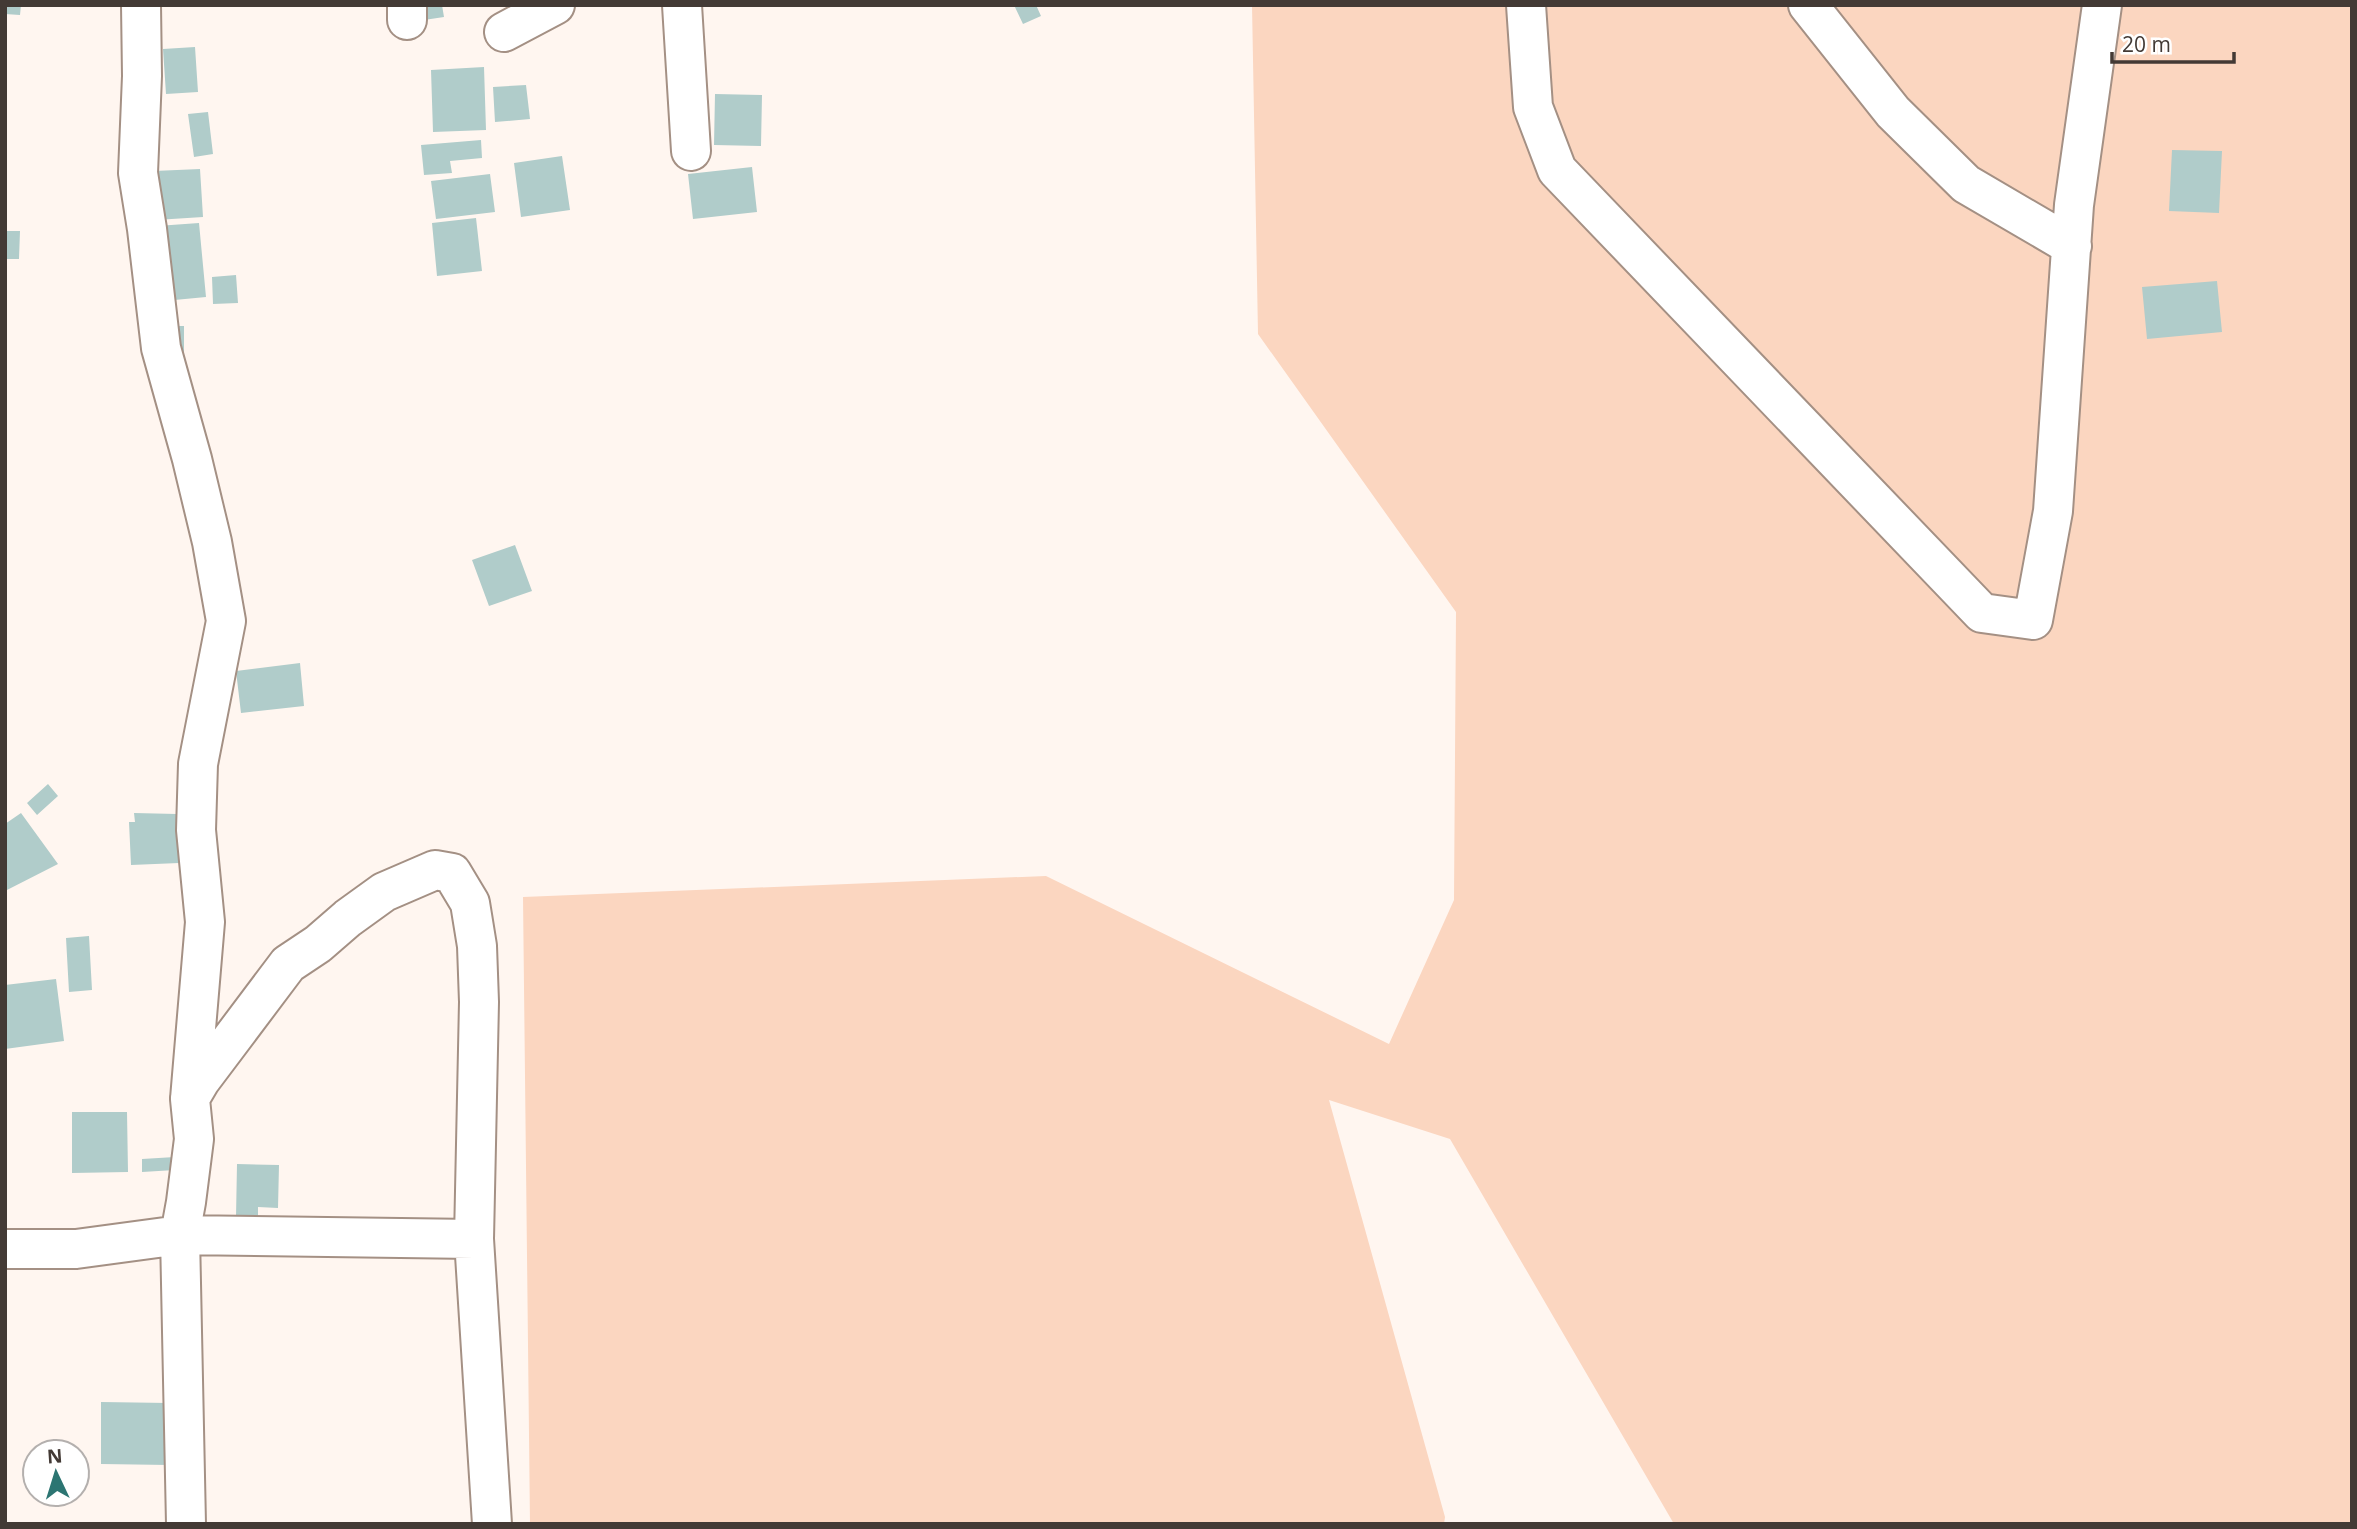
<svg xmlns="http://www.w3.org/2000/svg" width="2357" height="1529" viewBox="0 0 2357 1529" font-family="'Open Sans',sans-serif">
  <style>
    .green { fill: #fbd6c0 }
    .building { fill: #b0ccca }
    .lines { fill: none; stroke-linecap: round; stroke-linejoin: round }
    .minor-casing { stroke: #a49084; stroke-width: 42 }
    .minor { stroke: #fff; stroke-width: 38 }
  </style>
  <rect width="100%" height="100%" fill="#fff6f0"/>
  <path class="green" d="M1252,5H2352V1524H1674L1450,1139L1329,1100L1445,1517L1444,1524H530L523,897L1046,876L1389,1044L1454,900L1456,612L1258,334Z"/>
  <path class="building" d="M5,5H21L20,15L5,14Z
    M421,5H442L444,17L424,20Z
    M1014,5H1036L1041,16L1023,24Z
    M195,47L198,92L166,94L163,49Z
    M484,67L486,130L433,132L431,70Z
    M526,85L530,119L495,122L493,87Z
    M715,94L762,95L761,146L714,145Z
    M208,112L213,154L194,157L188,114Z
    M481,140L482,158L450,161L452,173L424,175L421,145Z
    M2172,150L2222,151L2219,213L2169,211Z
    M562,156L570,210L521,217L514,163Z
    M752,167L757,212L693,219L688,174Z
    M200,169L203,217L156,220L154,171Z
    M490,174L495,212L436,219L431,181Z
    M476,218L482,271L437,276L432,223Z
    M199,223L206,297L164,301L157,226Z
    M5,231H20L19,259H5Z
    M236,275L238,303L213,304L212,277Z
    M2217,281L2222,332L2147,339L2142,287Z
    M167,326H184V356L167,357Z
    M515,545L532,591L489,606L472,560Z
    M300,663L304,706L241,713L236,671Z
    M48,784L58,796L37,815L27,803Z
    M21,813L58,864L5,891V824Z
    M134,813L177,814L179,863L131,865L129,822H135Z
    M89,936L92,990L69,992L66,938Z
    M56,979L64,1041L5,1049V985Z
    M72,1112H127L128,1172L72,1173Z
    M175,1157V1170L142,1172V1159Z
    M237,1164L279,1165L278,1208L258,1207V1218L236,1217Z
    M101,1402L169,1403V1465L101,1464Z"/>
  <g class="lines">
    <g class="minor-casing">
      <path id="minor" d="M141,5L142,76L138,173L147,229L161,348L192,459L212,542L226,621L198,764L196,830L205,922L190,1099L194,1139L186,1202L180,1235L186,1524
        M407,5V20
        M682,5L691,151
        M1526,5L1533,107L1557,170L1982,613L2033,620L2053,511L2074,205L2102,5
        M1808,5L1893,112L1966,184L2072,246
        M504,32L555,5
        M190,1098L200,1081L288,964L318,944L348,918L384,892L435,870L452,873L470,903L477,946L479,1002L474,1239L492,1524
        M5,1249H76L180,1235L474,1239"/>
    </g>
    <use href="#minor" class="minor"/>
  </g>
  <rect width="2357" height="1529" fill="none" stroke="#433a35" stroke-width="14"/>
  <g transform="translate(56 1473) rotate(356)"><circle r="33" fill="#ffffff" stroke="#b4b0ae" stroke-width="2"/>
  <path d="M0-5L12 26L0 18L-12 26Z" fill="#2c7572"/>
  <text y="-10" font-size="19" font-weight="bold" text-anchor="middle" fill="#433a35">N</text>
  </g>
  <path d="M2112 52v10h122v-10" fill="none" stroke="#433a35" stroke-width="3.5"/>
  <text x="2122" y="52" font-size="21" fill="#433a35" stroke="#ffffff" stroke-width="5" paint-order="stroke">20 m</text>
</svg>
